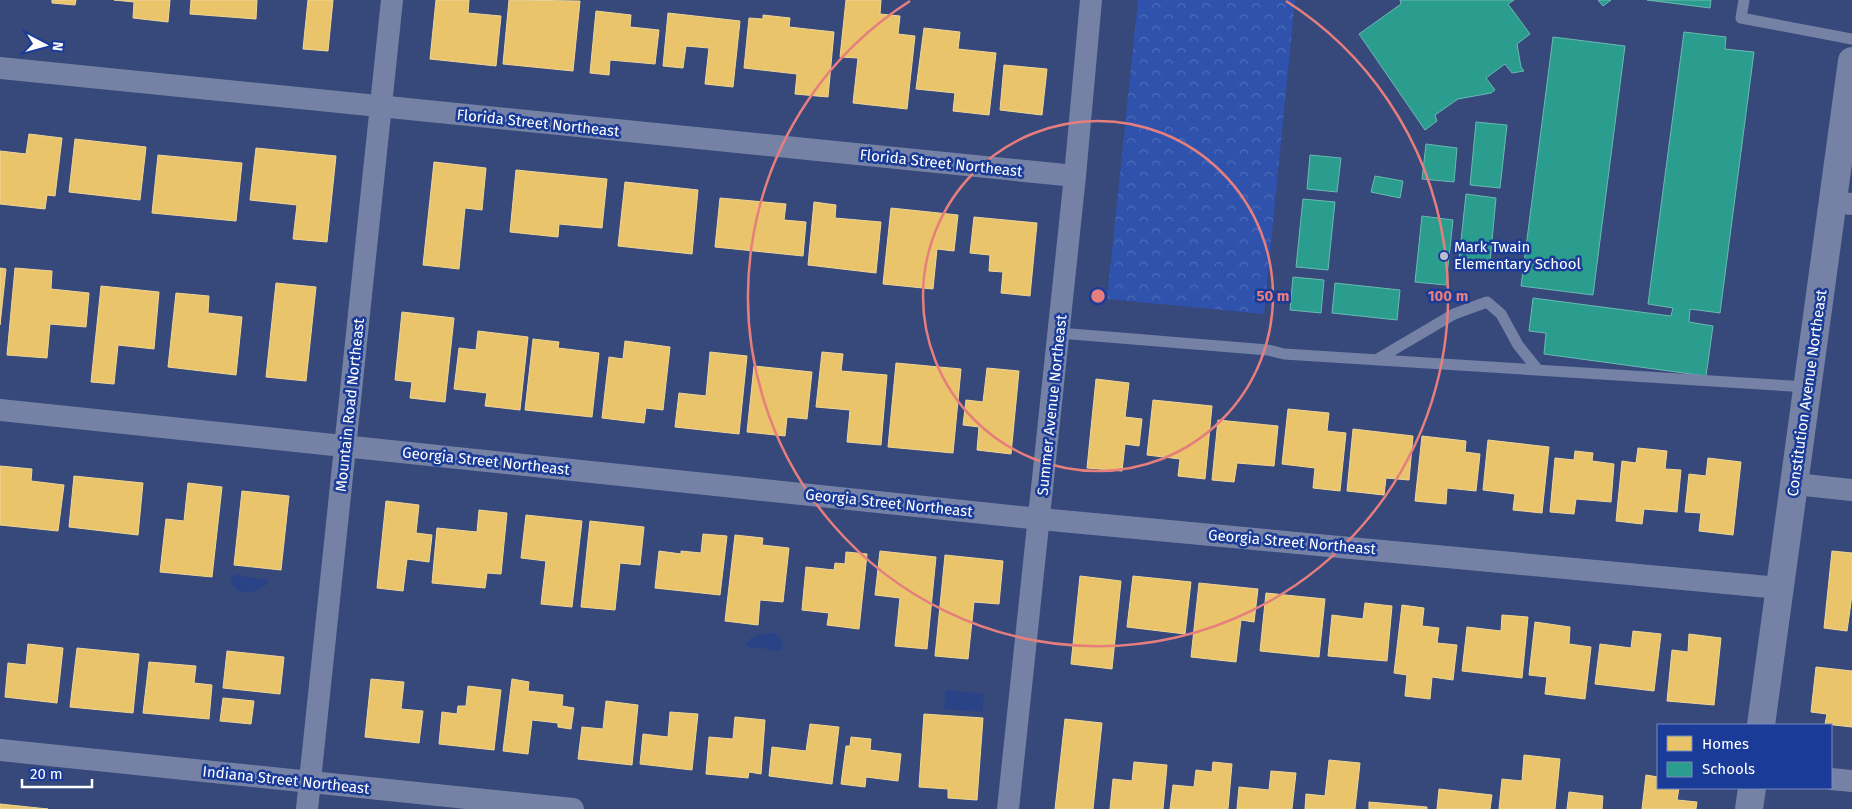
<svg xmlns="http://www.w3.org/2000/svg" width="1852" height="809" viewBox="0 0 1852 809" font-family="'Fira Sans',sans-serif">
  <style>
    .park { fill: url(#park-crowns) }
    .water { fill: #2a4286 }
    .homes { fill: #e9c46a; stroke: #f0d697 }
    .schools { fill: #2a9d8f; stroke: #6abab1 }
    .lines { fill: none; stroke-linecap: round; stroke-linejoin: round }
    .service { stroke: #7582a5; stroke-width: 11 }
    .minor { stroke: #7582a5; stroke-width: 22 }
    .tertiary { stroke: #7582a5; stroke-width: 28 }
    .ring { fill: none; stroke: #e67e7e; stroke-width: 2.5 }
    .poi-dot { fill: #b9bfd0; stroke: #1a3b97; stroke-width: 2 }
    .labels { text-anchor: middle; dominant-baseline: central; stroke-width: 5; stroke-linejoin: round; paint-order: stroke }
    .street-label { font-size: 15px; fill: #fff; stroke: #1a3b97 }
    .poi-label { font-size: 15px; fill: #fff; stroke: #1a3b97; text-anchor: start }
    .centre { fill: #e67e7e; stroke: #1a3b97; stroke-width: 2.5 }
    .ring-label { font-size: 15px; text-anchor: middle; font-weight: bold; fill: #e67e7e; stroke: #1a3b97; stroke-width: 5; stroke-linejoin: round; paint-order: stroke }
  </style>
  <defs>
    <pattern id="park-crowns" width="20" height="18" patternUnits="userSpaceOnUse" patternTransform="scale(1.25)"><rect width="20" height="18" fill="#2f52ac"/><path d="M2 6a3 3 0 1 1 6 0M12 15a3 3 0 1 1 6 0" fill="none" stroke="#4e6cb8"/></pattern>
  </defs>
  <rect width="100%" height="100%" fill="#37487a"/>
  <path class="park" d="M1138,0H1295L1264,314L1107,299Z"/>
  <path class="water" d="M239,574L245,577L265,579L268,581L267,584C256,593 233,599 231,578L234,575Z
    M773,633C779,636 781,639 783,646L781,650C770,653 764,645 752,649L746,645C750,635 763,634 773,633Z
    M946,690L984,694L982,712L944,709Z"/>
  <path class="homes" d="M52,0H76L75,5L52,3Z
    M114,0H170L168,22L133,18L134,2Z
    M191,0H257L256,19L190,14Z
    M308,0H333L328,51L303,49Z
    M436,0H469L468,13L501,16L496,66L430,59Z
    M509,0L580,1L573,71L503,64Z
    M846,0H881L880,14L900,16L898,34L915,36L907,109L853,103L858,58L840,57Z
    M596,11L631,15L630,27L659,30L655,64L610,60L609,75L590,73Z
    M668,13L740,21L733,87L705,84L709,48L686,46L683,68L663,66Z
    M763,15L790,18L789,27L834,32L828,97L795,94L797,74L744,68L749,18L763,19Z
    M924,28L960,32L958,49L996,53L989,115L953,111L955,93L916,89Z
    M1004,65L1047,69L1042,115L1000,110Z
    M29,134L62,138L55,196L47,195L45,209L0,204V151L26,154Z
    M75,139L146,147L140,200L69,192Z
    M256,148L336,156L327,242L293,239L297,205L250,200Z
    M158,155L242,163L236,221L152,213Z
    M434,162L486,168L482,210L465,208L459,269L423,265Z
    M516,170L607,179L602,228L559,224L558,237L510,232Z
    M625,182L698,190L692,254L618,246Z
    M720,198L786,204L784,220L806,222L803,256L715,247Z
    M814,202L836,205L835,218L881,222L876,273L808,265Z
    M891,208L958,215L954,251L937,249L933,289L883,284Z
    M974,217L1037,223L1030,296L1001,293L1003,272L989,271L990,255L970,253Z
    M0,268L6,269L0,325Z
    M15,268L52,271L51,289L89,293L86,327L50,324L47,358L7,355Z
    M276,283L316,287L306,381L266,377Z
    M101,286L159,292L154,349L118,345L114,384L91,382Z
    M176,293L209,296L208,313L242,317L236,375L168,367Z
    M402,312L454,318L445,402L410,398L412,382L395,380Z
    M478,331L528,337L520,410L485,406L487,393L454,389L459,348L476,350Z
    M533,339L559,342L558,348L599,353L592,417L525,410Z
    M625,341L670,347L663,410L646,408L644,423L602,418L609,357L623,359Z
    M710,352L747,356L739,434L675,427L679,393L706,396Z
    M822,352L843,354L841,371L887,375L881,445L847,442L850,410L816,407Z
    M896,363L961,369L953,453L888,447Z
    M754,366L812,372L807,419L787,417L785,436L747,432Z
    M987,368L1019,371L1011,454L977,450L979,427L963,425L966,400L983,402Z
    M1096,379L1129,383L1125,417L1142,419L1139,446L1125,444L1122,471L1087,468Z
    M1153,400L1212,406L1205,479L1178,476L1180,459L1147,455Z
    M1288,409L1329,413L1327,431L1346,433L1340,491L1313,488L1315,468L1282,464Z
    M1218,420L1278,426L1274,466L1237,463L1234,482L1212,480Z
    M1353,429L1413,436L1409,480L1386,478L1384,495L1347,491Z
    M1422,436L1466,441L1465,452L1480,454L1476,491L1447,488L1446,504L1415,501Z
    M1488,440L1549,447L1542,513L1513,510L1515,494L1483,490Z
    M1638,448L1667,451L1665,469L1681,470L1677,512L1644,509L1642,524L1616,521L1622,461L1636,463Z
    M1575,451L1593,453L1592,461L1614,464L1611,502L1576,499L1574,514L1550,512L1555,458L1574,460Z
    M1708,458L1741,462L1733,535L1699,531L1701,513L1685,512L1689,474L1706,476Z
    M0,466L32,469L31,481L64,485L58,531L0,525Z
    M74,476L143,483L138,535L69,527Z
    M188,483L222,487L212,577L160,572L166,519L184,521Z
    M242,491L289,496L281,570L234,565Z
    M386,501L419,505L416,533L432,535L429,562L407,559L403,591L377,588Z
    M479,510L507,513L501,574L487,573L485,588L432,583L437,528L477,532Z
    M526,515L582,521L572,607L541,604L546,561L521,558Z
    M590,521L644,527L640,565L620,563L615,610L581,607Z
    M703,534L727,536L720,595L655,588L659,551L681,554V551L701,553Z
    M735,535L763,538L762,545L789,548L783,602L760,600L758,625L725,621Z
    M880,551L936,557L927,649L895,646L900,598L875,595Z
    M1832,551L1852,553V595L1847,631L1824,628Z
    M846,552L867,554L859,629L827,625L829,613L802,610L806,567L834,570L835,563L845,564Z
    M945,555L1003,561L999,604L974,602L968,659L935,656Z
    M1080,576L1121,581L1112,669L1071,664Z
    M1133,576L1191,582L1185,634L1127,627Z
    M1199,583L1258,589L1254,622L1241,620L1236,662L1191,657Z
    M1266,593L1325,599L1319,657L1260,651Z
    M1365,603L1392,606L1387,661L1328,656L1332,615L1363,619Z
    M1402,605L1424,608L1422,626L1439,628L1437,643L1457,645L1453,680L1432,677L1430,699L1405,696L1407,675L1394,673Z
    M1502,615L1528,617L1522,678L1462,671L1467,627L1501,631Z
    M1535,622L1570,627L1569,644L1591,647L1585,699L1545,694L1547,677L1529,675Z
    M1633,631L1661,634L1654,691L1595,684L1600,644L1631,648Z
    M1689,634L1721,638L1714,705L1667,701L1672,650L1688,652Z
    M28,644L63,648L57,703L5,697L8,663L26,665Z
    M77,648L139,654L133,713L70,707Z
    M227,651L284,657L280,694L223,688Z
    M149,662L196,666L194,683L212,685L209,719L143,713Z
    M1816,667L1852,671V727L1825,724L1827,714L1811,712Z
    M371,679L404,682L401,709L423,711L419,743L365,737Z
    M512,679L529,682L528,691L563,695L562,706L574,708L571,729L558,727V723L532,720L528,754L503,751Z
    M468,686L501,690L494,750L439,744L442,712L457,714L458,706H466Z
    M223,698L254,701L251,724L220,721Z
    M606,701L638,705L632,765L578,759L582,727L603,729Z
    M670,712L698,714L692,770L640,764L643,734L668,737Z
    M924,714L983,718L977,800L948,798V789L919,787Z
    M735,717L765,720L761,774L749,772L748,778L706,774L709,737L733,739Z
    M1065,719L1102,723L1093,809H1055Z
    M810,724L839,727L832,784L769,776L772,747L806,751Z
    M851,737L871,739L870,750L901,754L898,781L866,777L865,787L841,784L846,746H850Z
    M1524,755L1560,759L1555,809H1499L1502,779L1522,781Z
    M1329,760L1360,763L1355,809H1305L1306,794L1325,796Z
    M1134,762L1167,765L1163,809H1110L1113,779L1132,781Z
    M1213,762L1232,764L1228,809H1170L1173,785L1194,787L1196,770L1212,772Z
    M1271,771L1296,773L1292,809H1237L1239,787L1269,790Z
    M1646,775L1658,777V788H1679L1677,800L1697,802L1696,809H1642Z
    M1439,789L1492,795L1490,809H1437Z
    M1569,792L1603,796L1602,809H1567Z
    M1369,802L1427,807V809H1369Z
    M0,804L48,809H0Z"/>
  <path class="schools" d="M1400,0H1514L1508,4L1530,34L1517,44L1521,67L1524,71L1512,73L1505,64L1486,78L1495,90L1491,93L1458,99L1435,115L1437,121L1425,130L1359,34L1401,4Z
    M1598,0H1611L1603,6Z
    M1647,0H1711L1710,8Z
    M1684,32L1726,37L1725,49L1754,52L1720,313L1690,309L1689,322L1713,326L1706,376L1544,354L1546,333L1529,331L1533,298L1671,316L1673,308L1648,304Z
    M1553,37L1625,46L1593,295L1521,286Z
    M1476,122L1507,125L1500,188L1470,185Z
    M1426,144L1457,148L1454,182L1422,179Z
    M1310,155L1341,158L1337,192L1307,189Z
    M1375,176L1403,181L1400,198L1371,192Z
    M1466,194L1496,198L1490,262L1459,259Z
    M1303,199L1335,202L1328,270L1296,267Z
    M1422,216L1453,220L1446,285L1415,282Z
    M1293,277L1324,280L1321,313L1290,310Z
    M1335,283L1400,290L1397,320L1332,313Z"/>
  <g class="lines">
    <path class="service" d="M1744,0L1741,18L1852,39
      M1059,333L1268,350L1284,354L1807,387
      M1376,360L1454,314L1487,302L1501,314L1518,345L1538,370"/>
    <path class="minor" d="M0,68L1075,176
      M1832,202L1852,204
      M0,410L1040,519L1779,588
      M1795,484L1852,490
      M0,750L573,809
      M1831,779L1852,781
      M307,809L392,0
      M1008,809L1075,176L1091,0"/>
    <path class="tertiary" d="M1761,725L1852,61
      M1749,809L1752,788"/>
  </g>
  <g class="ring">
    <circle cx="1098" cy="296" r="175"/>
    <path d="M1286 1A350 350 0 1 1 910 1"/>
  </g>
  <circle class="poi-dot" cx="1444" cy="256" r="5"/>
  <g class="labels">
    <g class="street-label">
      <text transform="translate(538 123) rotate(6)">Florida Street Northeast</text>
      <text transform="translate(941 163) rotate(6)">Florida Street Northeast</text>
      <text transform="translate(1807 393) rotate(-82)">Constitution Avenue Northeast</text>
      <text transform="translate(350 405) rotate(-84)">Mountain Road Northeast</text>
      <text transform="translate(1052 405) rotate(-84)">Summer Avenue Northeast</text>
      <text transform="translate(486 461) rotate(6)">Georgia Street Northeast</text>
      <text transform="translate(889 503) rotate(6)">Georgia Street Northeast</text>
      <text transform="translate(1292 542) rotate(5)">Georgia Street Northeast</text>
      <text transform="translate(286 780) rotate(6)">Indiana Street Northeast</text>
    </g>
    <g class="poi-label">
      <text x="1454" y="247">Mark Twain<tspan x="1454" dy="17">Elementary School</tspan></text>
    </g>
  </g>
  <circle cx="1098" cy="296" r="8" class="centre"/>
  <g class="ring-label">
    <text x="1273" y="301">50 m</text>
    <text x="1448" y="301">100 m</text>
  </g>
  <rect x="1657" y="724" width="175" height="65" fill="#1a3b97" stroke="#7689c1"/>
  <rect x="1667" y="736" width="25" height="15" fill="#e9c46a" stroke="#7689c1"/>
  <text x="1702" y="749" font-size="15" fill="#ffffff">Homes</text>
  <rect x="1667" y="762" width="25" height="15" fill="#2a9d8f" stroke="#7689c1"/>
  <text x="1702" y="774" font-size="15" fill="#ffffff">Schools</text>
  <g transform="translate(45 45) rotate(96)" stroke="#1a3b97" stroke-width="4" paint-order="stroke">
  <path d="M0-4L9 19L0 12L-9 19Z" fill="#ffffff"/>
  <text y="-8" font-size="14" font-weight="bold" text-anchor="middle" fill="#ffffff">N</text>
  </g>
  <path d="M22 779v8h70v-8" fill="none" stroke="#ffffff" stroke-width="2.5"/>
  <text x="30" y="779" font-size="15" fill="#ffffff" stroke="#1a3b97" stroke-width="4" paint-order="stroke">20 m</text>
</svg>
